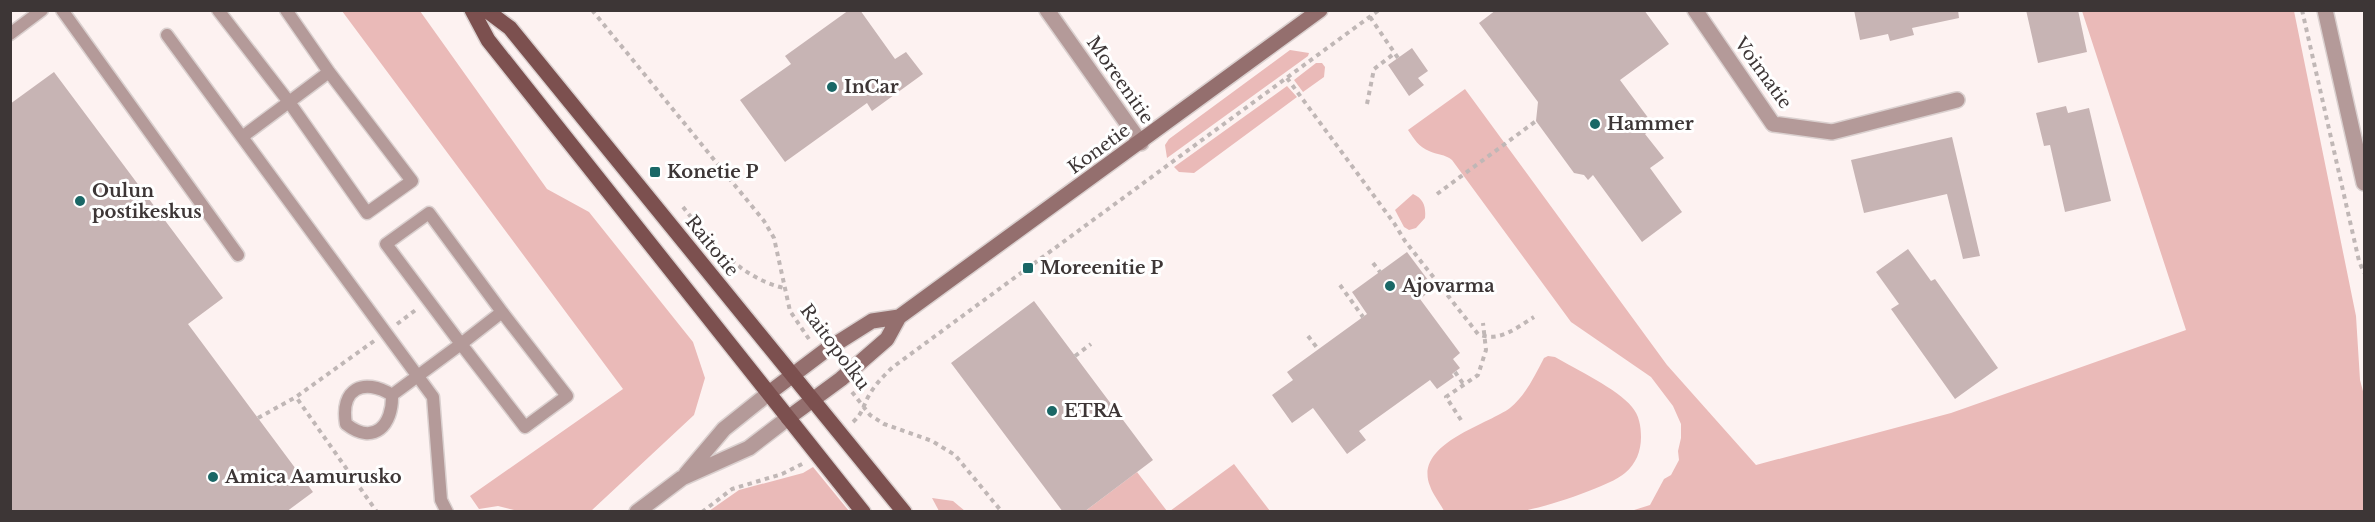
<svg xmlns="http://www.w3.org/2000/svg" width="2375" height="522" viewBox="0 0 2375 522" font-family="'Libre Baskerville',serif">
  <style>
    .green { fill: #eabab8 }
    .building { fill: #c7b4b4 }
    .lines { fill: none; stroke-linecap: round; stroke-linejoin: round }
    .lane-casing { stroke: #dad0cf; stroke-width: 15 }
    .street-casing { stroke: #dad0cf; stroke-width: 18 }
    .secondary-casing { stroke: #dad0cf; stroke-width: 18 }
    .primary-casing { stroke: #dad0cf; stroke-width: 18 }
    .path { stroke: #c0b7b6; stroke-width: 4; stroke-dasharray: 4.5 4.5; stroke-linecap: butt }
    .lane { stroke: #b49a99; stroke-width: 12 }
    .street { stroke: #b49a99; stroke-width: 15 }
    .secondary { stroke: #946f6e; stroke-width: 15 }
    .primary { stroke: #7c504f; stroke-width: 15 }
    .poi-dot { fill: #1a6766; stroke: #fff; stroke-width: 2 }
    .labels { text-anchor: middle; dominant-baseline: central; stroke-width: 6; stroke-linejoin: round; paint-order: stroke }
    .street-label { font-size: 18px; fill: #3d3636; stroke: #fff }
    .poi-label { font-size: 18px; font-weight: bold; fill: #3d3636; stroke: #fff; text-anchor: start }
  </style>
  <rect width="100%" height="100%" fill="#fdf2f1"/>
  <path class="green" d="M342,11H420L547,189L589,212L693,342L705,378L694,415L591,511H518L498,506L479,509L470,496L623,389Z
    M2082,11H2294L2356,316L2360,380L2364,395V511H1631L1650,505L1664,479L1671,475L1679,460L1678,451L1681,438V424L1673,406L1651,377L1571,322L1452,160C1445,154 1437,155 1429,151C1419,147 1414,139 1408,130L1465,89L1667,365L1756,465L1951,413L2186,330Z
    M1290,50L1309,53L1308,56L1167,158L1165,145L1169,139Z
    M1316,63H1322L1325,67L1324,77L1303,92L1294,80Z
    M1287,86L1297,97L1194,173L1179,172L1174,167Z
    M1413,194C1424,199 1426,207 1425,218L1416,228L1409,230L1404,227L1395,210Z
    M1548,356L1555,357C1575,369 1618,389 1632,407C1639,415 1641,426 1641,437C1641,451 1636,464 1625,473C1611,486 1543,508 1522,511C1507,514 1459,513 1444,511C1440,503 1433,495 1430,486C1413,444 1487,425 1510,408C1526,395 1535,375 1544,358Z
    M1234,464L1270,511H1170Z
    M813,467L849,511H709L739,490L803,473Z
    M1137,472L1167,511L1084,512Z
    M932,498L953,501L965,511H939Z"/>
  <path class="building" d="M849,10H860L895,59L906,52L923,74L872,111L867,103L785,162L740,100L791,64L785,56Z
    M1496,10H1644L1669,44L1620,80L1655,127L1645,134L1664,158L1650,168L1682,212L1642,242L1593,175L1588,180L1584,175L1574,173L1536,121L1538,102L1479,23Z
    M1854,10H1958L1959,18L1912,28L1914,35L1890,41L1888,34L1860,40Z
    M2026,10H2078L2087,52L2038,63Z
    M1412,48L1428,71L1418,78L1424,85L1409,96L1388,65Z
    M54,72L223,298L188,324L313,492L286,512H10V104Z
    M2066,106L2068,113L2089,108L2111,201L2065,212L2050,145L2044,146L2036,113Z
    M1952,137L1980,256L1963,259L1947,194L1864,213L1851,160Z
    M1908,249L1931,281L1935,279L1998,368L1955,399L1891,309L1899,304L1876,272Z
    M1407,252L1434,288L1420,299L1460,353L1453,359L1460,368L1452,374L1454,377L1437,389L1430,380L1359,431L1366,440L1347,454L1313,408L1292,423L1272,395L1293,380L1287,372L1367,314L1352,292Z
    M1034,301L1153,460L1084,512H1063L951,363Z"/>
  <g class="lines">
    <g class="lane-casing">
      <path id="lane" d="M62,10L238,255
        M218,10L289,102L329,72
        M10,34L42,10
        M167,35L433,397L441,500L447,512
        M242,137L289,102L367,213L412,181L329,72L286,10
        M392,395C393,425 374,446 346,424C340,389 363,377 392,395L461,344L386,244L429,213L502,312L461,344L525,427L567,396L502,312"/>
    </g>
    <g class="street-casing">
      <path id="street" d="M1047,10L1141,143
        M1695,10L1773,124L1832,132L1957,100
        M2325,10L2364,183
        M686,474L724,429L769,393
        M637,512L682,478L749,448L788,418"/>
    </g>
    <g class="secondary-casing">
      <path id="secondary" d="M769,393L826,350L872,321L899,317
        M788,418L841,379L887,339L899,317L1320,10"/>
    </g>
    <g class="primary-casing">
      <path id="primary" d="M472,10L488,40L863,512
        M486,10L510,28L904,512"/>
    </g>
    <path class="path" d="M592,10L764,221L774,238L790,311L811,342
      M2302,10L2359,261L2364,273
      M1370,17L1398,58
      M1287,78L1394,223L1405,241L1478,334C1499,343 1516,328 1534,317
      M1367,104L1374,69L1395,53
      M1437,194L1536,121
      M683,207C710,241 740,278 784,288
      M1373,263L1380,272
      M1340,285L1363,317
      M397,324L417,309
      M1308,336L1318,349
      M374,341L296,397L377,512
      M1075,356L1091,344
      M1455,372L1464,385
      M852,392L870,415L884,424L932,441L955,455L1002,512
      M258,418L296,397
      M1461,420L1446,397L1478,375L1486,350L1483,323
      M853,422C862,414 863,407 868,397C874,386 883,376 893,367L1379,10
      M702,512L732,489L782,474L804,463"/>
    <use href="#lane" class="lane"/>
    <use href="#street" class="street"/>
    <use href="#secondary" class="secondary"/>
    <use href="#primary" class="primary"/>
  </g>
  <g class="poi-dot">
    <circle cx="832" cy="87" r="6"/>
    <circle cx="1595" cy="124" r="6"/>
    <rect x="649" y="166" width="12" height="12" rx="3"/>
    <circle cx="80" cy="201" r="6"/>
    <rect x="1022" y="262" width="12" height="12" rx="3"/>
    <circle cx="1390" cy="286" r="6"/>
    <circle cx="1052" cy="411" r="6"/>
    <circle cx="213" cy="477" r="6"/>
  </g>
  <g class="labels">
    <g class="street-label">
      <text transform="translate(1763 73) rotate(54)">Voimatie</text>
      <text transform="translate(1120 80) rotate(55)">Moreenitie</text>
      <text transform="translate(1099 149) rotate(-36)">Konetie</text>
      <text transform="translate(712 246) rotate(51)">Raitotie</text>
      <text transform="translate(835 347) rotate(53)">Raitopolku</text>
    </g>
    <g class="poi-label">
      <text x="844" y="87">InCar</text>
      <text x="1607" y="124">Hammer</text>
      <text x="667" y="172">Konetie P</text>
      <text x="92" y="191">Oulun<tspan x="92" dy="21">postikeskus</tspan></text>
      <text x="1040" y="268">Moreenitie P</text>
      <text x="1402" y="286">Ajovarma</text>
      <text x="1064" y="411">ETRA</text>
      <text x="225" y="477">Amica Aamurusko</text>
    </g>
  </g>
  <rect width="2375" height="522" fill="none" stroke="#3d3636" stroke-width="24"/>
</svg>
